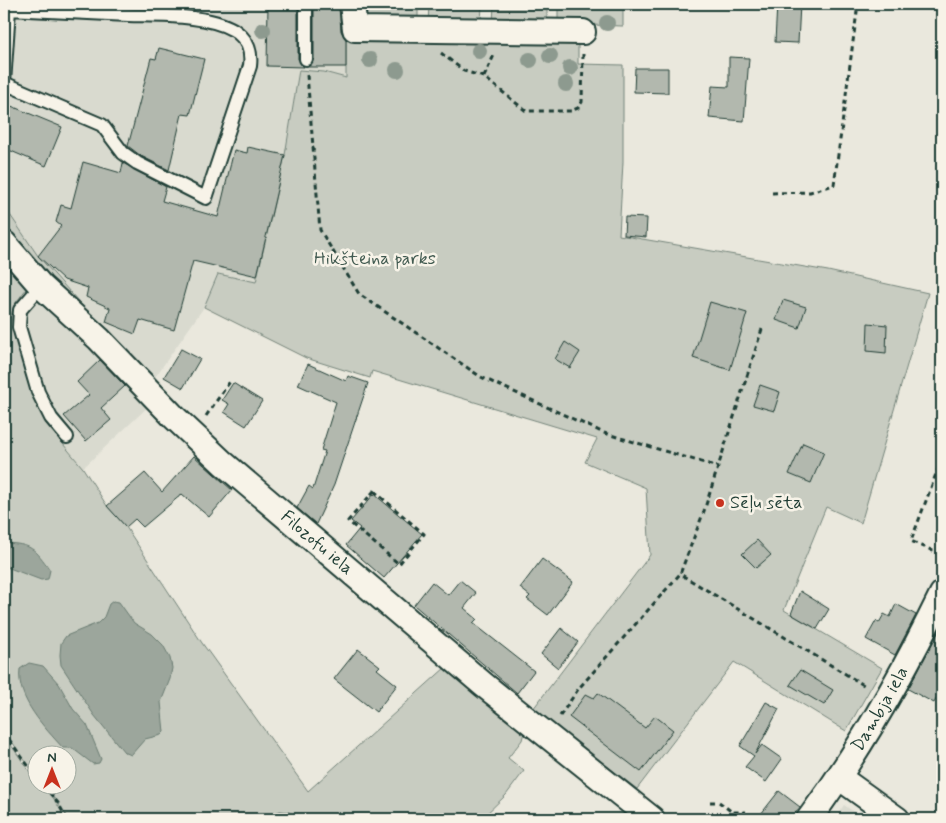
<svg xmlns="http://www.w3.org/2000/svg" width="946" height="823" viewBox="0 0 946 823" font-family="Mynerve,sans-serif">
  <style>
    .built { fill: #d9dacf }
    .green { fill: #c8ccc1; stroke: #74847a }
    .water { fill: #9ca69c; stroke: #6a7c72 }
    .building { fill: #b2b8ae; stroke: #1f3d34 }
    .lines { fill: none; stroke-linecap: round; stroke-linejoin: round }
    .service-casing { stroke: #1f3d34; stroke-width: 16 }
    .minor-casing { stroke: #1f3d34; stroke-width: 28 }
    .path { stroke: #1f3d34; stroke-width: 3; stroke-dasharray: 5 4; stroke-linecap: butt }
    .service { stroke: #f7f3e8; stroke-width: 12 }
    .minor { stroke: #f7f3e8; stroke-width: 24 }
    .tree { fill: #8d9a8f }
    .poi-dot { fill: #c8321e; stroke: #f7f3e8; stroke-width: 2 }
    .labels { text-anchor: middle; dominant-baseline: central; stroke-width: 5; stroke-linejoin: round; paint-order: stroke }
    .park-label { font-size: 18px; fill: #415a50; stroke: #f7f3e8 }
    .poi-label { font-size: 18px; fill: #1f3d34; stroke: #f7f3e8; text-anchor: start }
    .street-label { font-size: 18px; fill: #1f3d34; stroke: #f7f3e8 }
  </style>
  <rect width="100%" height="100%" fill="#eae8dd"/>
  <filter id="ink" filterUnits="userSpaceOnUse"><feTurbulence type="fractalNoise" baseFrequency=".02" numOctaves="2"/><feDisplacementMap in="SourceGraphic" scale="10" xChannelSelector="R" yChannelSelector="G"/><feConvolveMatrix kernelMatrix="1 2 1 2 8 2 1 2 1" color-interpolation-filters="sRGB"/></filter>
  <g filter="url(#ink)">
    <path class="built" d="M4,4H357L346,78L324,72L299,70L285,155L256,282L218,274L204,307L151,383L38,256L4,206Z
      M27,288L151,404L83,468L48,426L27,377L13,331L11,316L14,305Z
      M844,805L864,819H834Z"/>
    <path class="green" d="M358,4H418V24L371,21L365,17Z
      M429,4H482L481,24H428Z
      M494,4H547V24H493Z
      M558,4H623V26L558,24Z
      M346,35L578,38V64L623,65V162L619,235L828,271L928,293L861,523L826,507L784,610L882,668L846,731L734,662L637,789L533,709L650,555L646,488L585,462L597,439L372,371L370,378L306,358L204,307L218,274L256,282L285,155L299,70L324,72L346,78Z
      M4,206L38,256L151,383L4,232Z
      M4,255L27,288L14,305L11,316L13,331L27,377L48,426L83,468L107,506L126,527L202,643L308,791L446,667L524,732L522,740L508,758L524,771L506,795L481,819H69L45,786H68V756H38L37,778L4,730Z
      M4,735L37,782L38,786C50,786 60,810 65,819H4Z"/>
    <path class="water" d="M4,543C31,544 35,548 50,570L48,579L41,580L4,566Z
      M113,601L119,602L134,623L152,634L163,645L170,658L172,668L170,679L161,702L164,732L161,735L145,739L131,755L124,752L94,715L61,665L60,655L61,643L66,636L98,623L104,617L109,604Z
      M29,663L43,666L59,684L73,709L87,725L101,759L99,763L93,764L72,748H63C45,728 16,699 20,669Z
      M280,811L289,812L297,819H262Z"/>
    <path class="building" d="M268,4H298V59L304,67L267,66Z
      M314,4H339L341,31L346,39V67H308L314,59Z
      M777,4H800L798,43L775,42Z
      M159,48L204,59L190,115L182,114L169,170L141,156L128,146L151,58L156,59Z
      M729,57L749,58L744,121L709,118L712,86L729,87Z
      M635,68H668V93L634,92Z
      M4,103L62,127L46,166L4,148Z
      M248,147L285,155L257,276L193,261L174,330L140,320L135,334L106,322L110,308L86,297L88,288L64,280L38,256L61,226L56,222L61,205L71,208L83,162L121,173L123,163L166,187L162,201L218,217L234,150L247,153Z
      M625,217L647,218L646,237L624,235Z
      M783,300L806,307L799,328L776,320Z
      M710,302L747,313L730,370L693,358Z
      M868,323L887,325L886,353L867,351Z
      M565,342L580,352L570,368L555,359Z
      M181,349L200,359L183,388L164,377Z
      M100,360L125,386L101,408L111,420L86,441L64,416L89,395L77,382Z
      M308,364L346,381L348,376L368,383L334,485L316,524L297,508L309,486L313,489L325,451L321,450L336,402L298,385Z
      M233,383L262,401L246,426L224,412L229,404L222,400Z
      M760,385L780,392L774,411L753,405Z
      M803,443L824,452L811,483L789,474Z
      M194,456L232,490L209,517L182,494L143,527L135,519L126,527L107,506L145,473L162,492Z
      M374,494L422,534L384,578L346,545L360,528L351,521Z
      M757,540L771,555L756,568L742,554Z
      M542,559L573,582L548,615L527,599L530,596L520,588Z
      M460,580L476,593L464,608L477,619L473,623L534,671L517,693L414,605L432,582L448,595Z
      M800,591L829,609L817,629L791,614Z
      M896,604L916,615L895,655L866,639L876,621L879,623L884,614L890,617Z
      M941,627L942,688L934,703L908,689Z
      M561,628L578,642L558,668L541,654Z
      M358,649L380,666L377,669L397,685L376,712L334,679Z
      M800,670L833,690L824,705L790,685Z
      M598,693L645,728L655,716L673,730L641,772L569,717L586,694L594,698Z
      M766,702L779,709L755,754L762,745L782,759L766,782L745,767L754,756L740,746Z
      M779,791L800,807L790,819H757Z"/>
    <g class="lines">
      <g class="service-casing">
        <path id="service" d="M9,9C48,11 88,13 128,15C158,16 207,14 234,30C247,39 252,50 250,66L206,198L137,163L123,153L102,125L4,83L9,9V4
          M306,59V4
          M41,286L20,310L19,327L38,392L51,418L67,437"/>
      </g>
      <g class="minor-casing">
        <g id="minor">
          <path d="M352,4L355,29L583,32"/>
          <path id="s1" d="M4,243L41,286L99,339L174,417L223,463L484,685L652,819"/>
          <path d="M840,778L897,819"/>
          <path id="s2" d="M809,819C861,749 904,672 942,594"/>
        </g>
      </g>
      <path class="path" d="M441,53L464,71L484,77L526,111H571L578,108L582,102L583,54
        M307,75L320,230L359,294L481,377L604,433L718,467
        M484,77L495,53
        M772,193L810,192L834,185L858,4
        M762,329L704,511L680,574L867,687
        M206,416L231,380
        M942,458L911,541L942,555
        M374,491L424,534L399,564L348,521Z
        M560,716L579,688L680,574
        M4,733L38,779
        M44,786L58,803L67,819
        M710,802H719L732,812H746"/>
      <use href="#service" class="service"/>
      <use href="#minor" class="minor"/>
    </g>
    <g class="tree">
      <circle cx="607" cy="23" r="8"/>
      <circle cx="263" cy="30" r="8"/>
      <circle cx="479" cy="51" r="8"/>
      <circle cx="550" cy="56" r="8"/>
      <circle cx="370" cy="60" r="8"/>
      <circle cx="530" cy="60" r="8"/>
      <circle cx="570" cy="68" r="8"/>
      <circle cx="397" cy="70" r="8"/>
      <circle cx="566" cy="84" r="8"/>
    </g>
  </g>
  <circle class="poi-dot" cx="720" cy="503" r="5"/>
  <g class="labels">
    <g class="park-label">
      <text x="375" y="259">Hikšteina parks</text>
    </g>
    <g class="poi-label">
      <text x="730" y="503">Sēļu sēta</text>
    </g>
    <g class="street-label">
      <text stroke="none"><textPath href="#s1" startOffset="434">Filozofu iela</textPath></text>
      <text stroke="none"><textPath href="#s2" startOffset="131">Dambja iela</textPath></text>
    </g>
  </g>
  <rect width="946" height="823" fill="none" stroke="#f7f3e8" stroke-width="20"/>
  <rect x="10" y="10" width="926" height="803" fill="none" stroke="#1f3d34" stroke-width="2" filter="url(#ink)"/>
  <g transform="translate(52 770)"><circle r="24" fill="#f7f3e8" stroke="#a1aaa0"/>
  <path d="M0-4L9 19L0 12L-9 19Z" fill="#c8321e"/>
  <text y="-8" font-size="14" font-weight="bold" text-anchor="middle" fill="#1f3d34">N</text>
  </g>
</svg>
